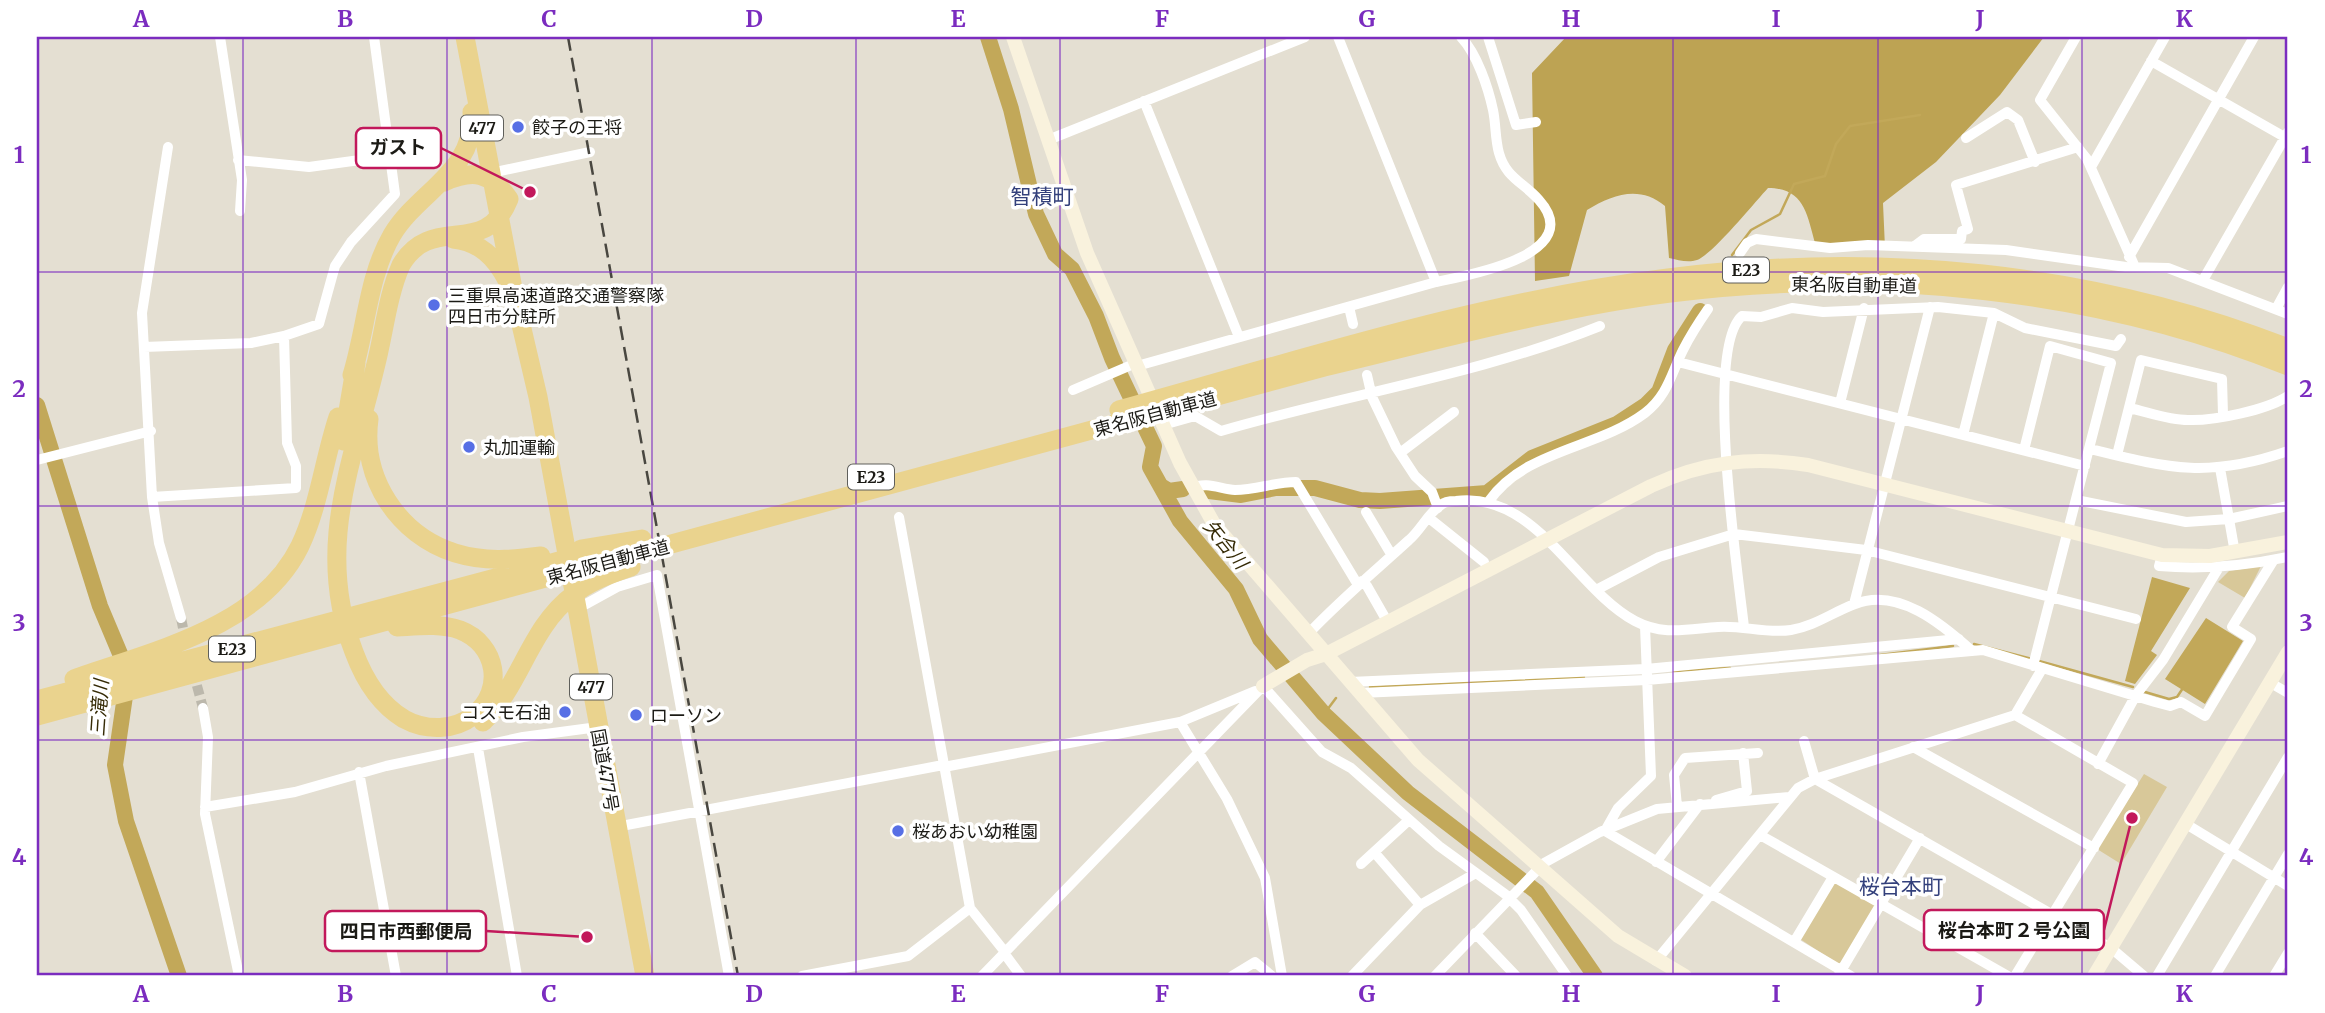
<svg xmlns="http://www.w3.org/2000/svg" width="2325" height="1013" viewBox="0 0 2325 1013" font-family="Merriweather,'Noto Sans JP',serif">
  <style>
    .green { fill: #d8c899 }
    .forest { fill: #bda353 }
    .water { fill: #c2a859 }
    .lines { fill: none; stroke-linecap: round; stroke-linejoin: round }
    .stream { stroke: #c2a859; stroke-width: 2.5 }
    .river { stroke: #c2a859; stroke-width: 16 }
    .street-tunnel { stroke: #bcb8ac; stroke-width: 10; stroke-dasharray: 10 5; stroke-linecap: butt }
    .street { stroke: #fff; stroke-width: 10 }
    .secondary { stroke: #f9f2dd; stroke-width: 14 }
    .highway { stroke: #ead38e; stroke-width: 19 }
    .rail { stroke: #494740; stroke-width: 2.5; stroke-dasharray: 14 7; stroke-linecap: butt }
    .grid { fill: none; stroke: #7b2cbf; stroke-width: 2; stroke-opacity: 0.55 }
    .poi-dot { fill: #576fe5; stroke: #fff; stroke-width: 2.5 }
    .labels { text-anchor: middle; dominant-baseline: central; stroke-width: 7; stroke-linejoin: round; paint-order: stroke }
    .shield { fill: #fff; stroke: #5f5f5b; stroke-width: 2 }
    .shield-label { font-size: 16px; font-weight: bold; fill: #1b1a15 }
    .poi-label { font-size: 18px; fill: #1b1a15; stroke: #fff; text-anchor: start }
    .street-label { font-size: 18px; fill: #1b1a15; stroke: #fff }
    .water-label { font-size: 19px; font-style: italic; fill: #362b06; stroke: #fff }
    .quarter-label { font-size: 21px; fill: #33407b; stroke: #fff }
    .leader { fill: none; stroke: #c2185b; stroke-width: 2.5 }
    .callout-dot { fill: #c2185b; stroke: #fff; stroke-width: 2.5 }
    .callout { fill: #fff; stroke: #c2185b; stroke-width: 2.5 }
    .callout-label { font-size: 19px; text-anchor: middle; font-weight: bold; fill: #1b1a15 }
    .neatline { fill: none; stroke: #7b2cbf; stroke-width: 2.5 }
    .grid-label { font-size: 23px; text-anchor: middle; font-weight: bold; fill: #7b2cbf }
  </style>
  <rect width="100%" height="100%" fill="#e4dfd2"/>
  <path class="green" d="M2261,566L2245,598L2218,582L2229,571Z
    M2144,774L2167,787L2121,864L2097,849Z
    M1836,883L1874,905V909L1843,962L1838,964L1800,939L1832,885Z"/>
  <path class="forest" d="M1566,37H2044L2000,95L1936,162L1883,203L1885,248L1815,243C1807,214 1804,188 1768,188C1755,202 1712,255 1697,260C1688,263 1678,260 1669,258L1665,206C1640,185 1613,194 1587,210L1569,276L1535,281L1532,73Z"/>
  <path class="water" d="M2152,577L2190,588L2151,651L2157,655L2135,684L2125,681Z
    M2206,618L2243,641L2205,704L2165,679Z"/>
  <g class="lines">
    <path class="stream" d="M1732,255L1751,230L1780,214L1794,184L1825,176L1836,144L1850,126L1920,115
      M1974,644L2032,659
      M1880,655L1953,646
      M2039,661L2133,687
      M1674,671L1730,668
      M1370,687L1584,677
      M2145,692L2169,699L2177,697L2183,688
      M1324,714L1336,698"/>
    <path class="river" d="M988,37L1011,109L1036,214L1055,254L1072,269L1096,316L1112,358L1154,446L1150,467L1180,521L1236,589L1260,639L1324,714L1408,793L1537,892L1595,976
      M37,405L100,606L121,656L126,689L115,765L126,821L179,976
      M1161,486L1169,491L1183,489
      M1209,491L1241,495L1276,488H1315L1360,500L1380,501L1487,493L1532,458L1617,424L1646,405L1659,392L1675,350L1700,311"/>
    <path class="street-tunnel" d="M181,618L186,643
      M193,671L203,708"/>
    <path class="street" d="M220,37L242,180L240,211
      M1488,37L1516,125L1536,122
      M2076,37L2040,100L2087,159L2135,267
      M2151,61L2288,139
      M1144,101L1239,337
      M1966,138L2007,112L2018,120L2035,162
      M1048,140L1305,37
      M168,147L142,313L152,497L159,543L181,618
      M238,160L309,167L389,156
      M2091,167L2165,37
      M491,173L590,152
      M1916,245L1924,239H1961L1962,231L1968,229L1956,185L2078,147
      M1740,253L1747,243L1756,239L1830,248L1868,245L2006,250L2126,267L2168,268L2288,314
      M2129,257L2254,37
      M2203,280L2288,132
      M1436,282C1465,276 1588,255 1539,200C1523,182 1506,178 1499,153C1495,139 1496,124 1493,110C1488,87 1477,54 1461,37
      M1349,307L1353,324
      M2276,309L2288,287
      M144,347L251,343L284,336
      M1678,362L2085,466
      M1137,366L1436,282L1338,37
      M1367,375L1372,397L1396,447L1415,476L1432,492L1438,508
      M1073,390L1136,363
      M1840,403L1864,308
      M2129,408C2148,412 2168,420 2188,420C2214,421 2267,410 2288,396
      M1163,425L1195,416L1221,431C1347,394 1478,375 1600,326
      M1963,435L1994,313
      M2090,449C2168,468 2208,479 2288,451
      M2024,450L2050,346L2111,363L2033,666
      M1400,453L1454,412
      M2117,455L2141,360L2222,379L2223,415
      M37,460L151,431
      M2220,468L2235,553
      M1192,488C1207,481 1220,489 1235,490C1256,490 1275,482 1296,482L1358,585
      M152,497L296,488V466L287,443L284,336L319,324L335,266L351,242L395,194L374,37
      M2076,500L2186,522L2229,519L2288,506
      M1489,501C1526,449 1597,449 1645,413C1668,395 1671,374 1683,350C1690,336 1699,322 1708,309
      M1366,512L1391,554
      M899,517L970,908L1005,952
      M1429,518L1484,562
      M2162,555L2159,566C2204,570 2245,566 2288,557
      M1362,581L1367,586L1387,621
      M1598,589L1659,557L1734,534L1866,550L2136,619
      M1854,604L1930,307
      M577,609L617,587L657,575L729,976
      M1744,627C1738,573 1704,349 1742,316L1761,317L1792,308L1823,312L1938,307L1994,313L2025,328L2116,346L2121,339
      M1308,634C1340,600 1375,571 1409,540C1421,530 1428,513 1441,505C1444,502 1451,501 1456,501C1536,491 1575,589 1635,621C1663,636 1688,629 1718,627C1742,625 1767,634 1791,630C1815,626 1833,612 1855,604C1898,587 1942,624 1972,651
      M1350,682L1646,669L1959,639
      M2269,682L2288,693
      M1361,693L1647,680L1983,650L2155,702L2170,706L2181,702L2205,716L2251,639L2232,627L2273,561
      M203,708L208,737L205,814L239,976
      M2015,715L2133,783L2015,976
      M1180,722L1227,799L1265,878L1282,976
      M1804,741L1815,779L2111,948L2144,976
      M1913,747L2094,848
      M478,748L517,976
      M2098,764L2136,695L2163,660L2218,569
      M944,767L1180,722L1255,691
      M359,772L396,976
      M1716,800L1747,791L1743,753
      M1677,806L1674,775L1685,758L1758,753
      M205,807L295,792L386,766L523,737L598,727
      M2186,824L2288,886
      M616,827L943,765
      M1605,831L1851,976
      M1605,831L1618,808L1651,776L1645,626
      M1760,835L2008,976
      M1374,852L1420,905
      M1656,862L1700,804
      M1361,864L1409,820
      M1475,933L1516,976
      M1794,942L1833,877
      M1004,953L1021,976
      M1656,961L1798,788L1815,779L2015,715L2042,669
      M802,976L908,956L970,908
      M982,976L1263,686L1322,752L1351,768L1439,846L1505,894L1521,910L1567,976
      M1232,976L1255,962L1272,976
      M1352,976L1420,905L1476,873
      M1435,976L1544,863L1600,832L1657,809L1789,797
      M1838,976L1920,838
      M2157,976L2288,757
      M2215,976L2288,854
      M2274,976L2288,953"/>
    <path class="secondary" d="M1013,37L1087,253L1180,463L1214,524L1418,760L1618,936L1685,976
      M1263,686L1307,660L1326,654L1651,486C1703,462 1751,456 1808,465L2162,555L2210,556L2288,542
      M2094,976L2288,652"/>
    <path class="highway" d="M465,37L515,299L538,397L645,976
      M453,239C480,242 495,257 507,280
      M352,375C366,330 368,276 392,235C419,190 476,172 472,112
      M1119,410C1300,360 1481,301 1668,278C1877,251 2092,271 2288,348
      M369,419C361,478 398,535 455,553C484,562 512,560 541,556
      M343,441L356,363
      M581,549L642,539
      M397,627C417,626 440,623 460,630C497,644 505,690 474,715C454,731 426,731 404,719C379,704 364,679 354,652C315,550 351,467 375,368C384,334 387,297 401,265C432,212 485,260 509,199C490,172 473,169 444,182
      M74,679C152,651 260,628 300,546C319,506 324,459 338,417
      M37,700L593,552
      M37,716L1324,367C1438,340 1553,308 1670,293C1877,267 2094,288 2288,366
      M483,722C521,685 530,627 573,595C590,581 611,574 631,567"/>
    <path class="rail" d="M568,37L738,976"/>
  </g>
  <path class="grid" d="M243,37V976M447,37V976M652,37V976M856,37V976M1060,37V976M1265,37V976M1469,37V976M1673,37V976M1878,37V976M2082,37V976M37,272H2288M37,506H2288M37,740H2288"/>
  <g class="poi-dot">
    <circle cx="518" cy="127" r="7"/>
    <circle cx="434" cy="305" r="7"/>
    <circle cx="469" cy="447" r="7"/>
    <circle cx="565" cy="712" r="7"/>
    <circle cx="636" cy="715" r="7"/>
    <circle cx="898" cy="831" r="7"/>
  </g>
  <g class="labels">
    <g class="shield">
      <rect x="461" y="115.5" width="42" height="25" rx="5"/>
      <rect x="1723" y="257.5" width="46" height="25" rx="5"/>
      <rect x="848" y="464.5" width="46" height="25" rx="5"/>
      <rect x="209" y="636.5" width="46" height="25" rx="5"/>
      <rect x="570" y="674.5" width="42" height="25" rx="5"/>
    </g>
    <g class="shield-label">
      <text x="482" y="128">477</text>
      <text x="1746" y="270">E23</text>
      <text x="871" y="477">E23</text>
      <text x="232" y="649">E23</text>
      <text x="591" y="687">477</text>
    </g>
    <g class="poi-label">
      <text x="532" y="127">餃子の王将</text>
      <text x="448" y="295">三重県高速道路交通警察隊<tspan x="448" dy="21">四日市分駐所</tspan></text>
      <text x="483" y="447">丸加運輸</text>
      <text x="551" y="712" text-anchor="end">コスモ石油</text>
      <text x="650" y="715">ローソン</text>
      <text x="912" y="831">桜あおい幼稚園</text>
    </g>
    <g class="street-label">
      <text transform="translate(1854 285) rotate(1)">東名阪自動車道</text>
      <text transform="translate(1155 414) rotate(-15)">東名阪自動車道</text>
      <text transform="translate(608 562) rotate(-15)">東名阪自動車道</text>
      <text transform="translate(605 770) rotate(80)">国道477号</text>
    </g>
    <g class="water-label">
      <text transform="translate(1226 544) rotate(51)">矢合川</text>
      <text transform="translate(99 708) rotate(-86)">三滝川</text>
    </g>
    <g class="quarter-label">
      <text x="1042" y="196">智積町</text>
      <text x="1901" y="886">桜台本町</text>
    </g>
  </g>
  <path class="leader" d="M530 192L441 148M2132 818L2104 930M587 937L486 931"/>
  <g class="callout-dot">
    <circle cx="530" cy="192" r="7"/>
    <circle cx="2132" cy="818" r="7"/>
    <circle cx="587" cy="937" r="7"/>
  </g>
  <g class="callout">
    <rect x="356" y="128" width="85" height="40" rx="7"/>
    <rect x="1924" y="910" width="180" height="40" rx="7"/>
    <rect x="325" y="911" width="161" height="40" rx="7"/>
  </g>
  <g class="callout-label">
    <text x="398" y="154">ガスト</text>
    <text x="2014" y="937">桜台本町２号公園</text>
    <text x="406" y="938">四日市西郵便局</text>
  </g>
  <rect width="2325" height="1013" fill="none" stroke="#ffffff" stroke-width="77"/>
  <rect x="38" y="38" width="2248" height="936" class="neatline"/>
  <g class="grid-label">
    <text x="141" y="27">A</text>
    <text x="345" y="27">B</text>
    <text x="549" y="27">C</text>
    <text x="754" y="27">D</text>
    <text x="958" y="27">E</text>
    <text x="1162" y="27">F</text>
    <text x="1367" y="27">G</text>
    <text x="1571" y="27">H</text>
    <text x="1776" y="27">I</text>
    <text x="1980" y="27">J</text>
    <text x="2184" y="27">K</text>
    <text x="19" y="163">1</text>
    <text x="2306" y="163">1</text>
    <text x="19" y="397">2</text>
    <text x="2306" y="397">2</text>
    <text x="19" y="631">3</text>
    <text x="2306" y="631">3</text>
    <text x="19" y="865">4</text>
    <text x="2306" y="865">4</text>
    <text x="141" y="1002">A</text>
    <text x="345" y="1002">B</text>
    <text x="549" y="1002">C</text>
    <text x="754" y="1002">D</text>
    <text x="958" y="1002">E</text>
    <text x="1162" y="1002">F</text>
    <text x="1367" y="1002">G</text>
    <text x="1571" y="1002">H</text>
    <text x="1776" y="1002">I</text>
    <text x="1980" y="1002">J</text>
    <text x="2184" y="1002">K</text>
  </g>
</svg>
